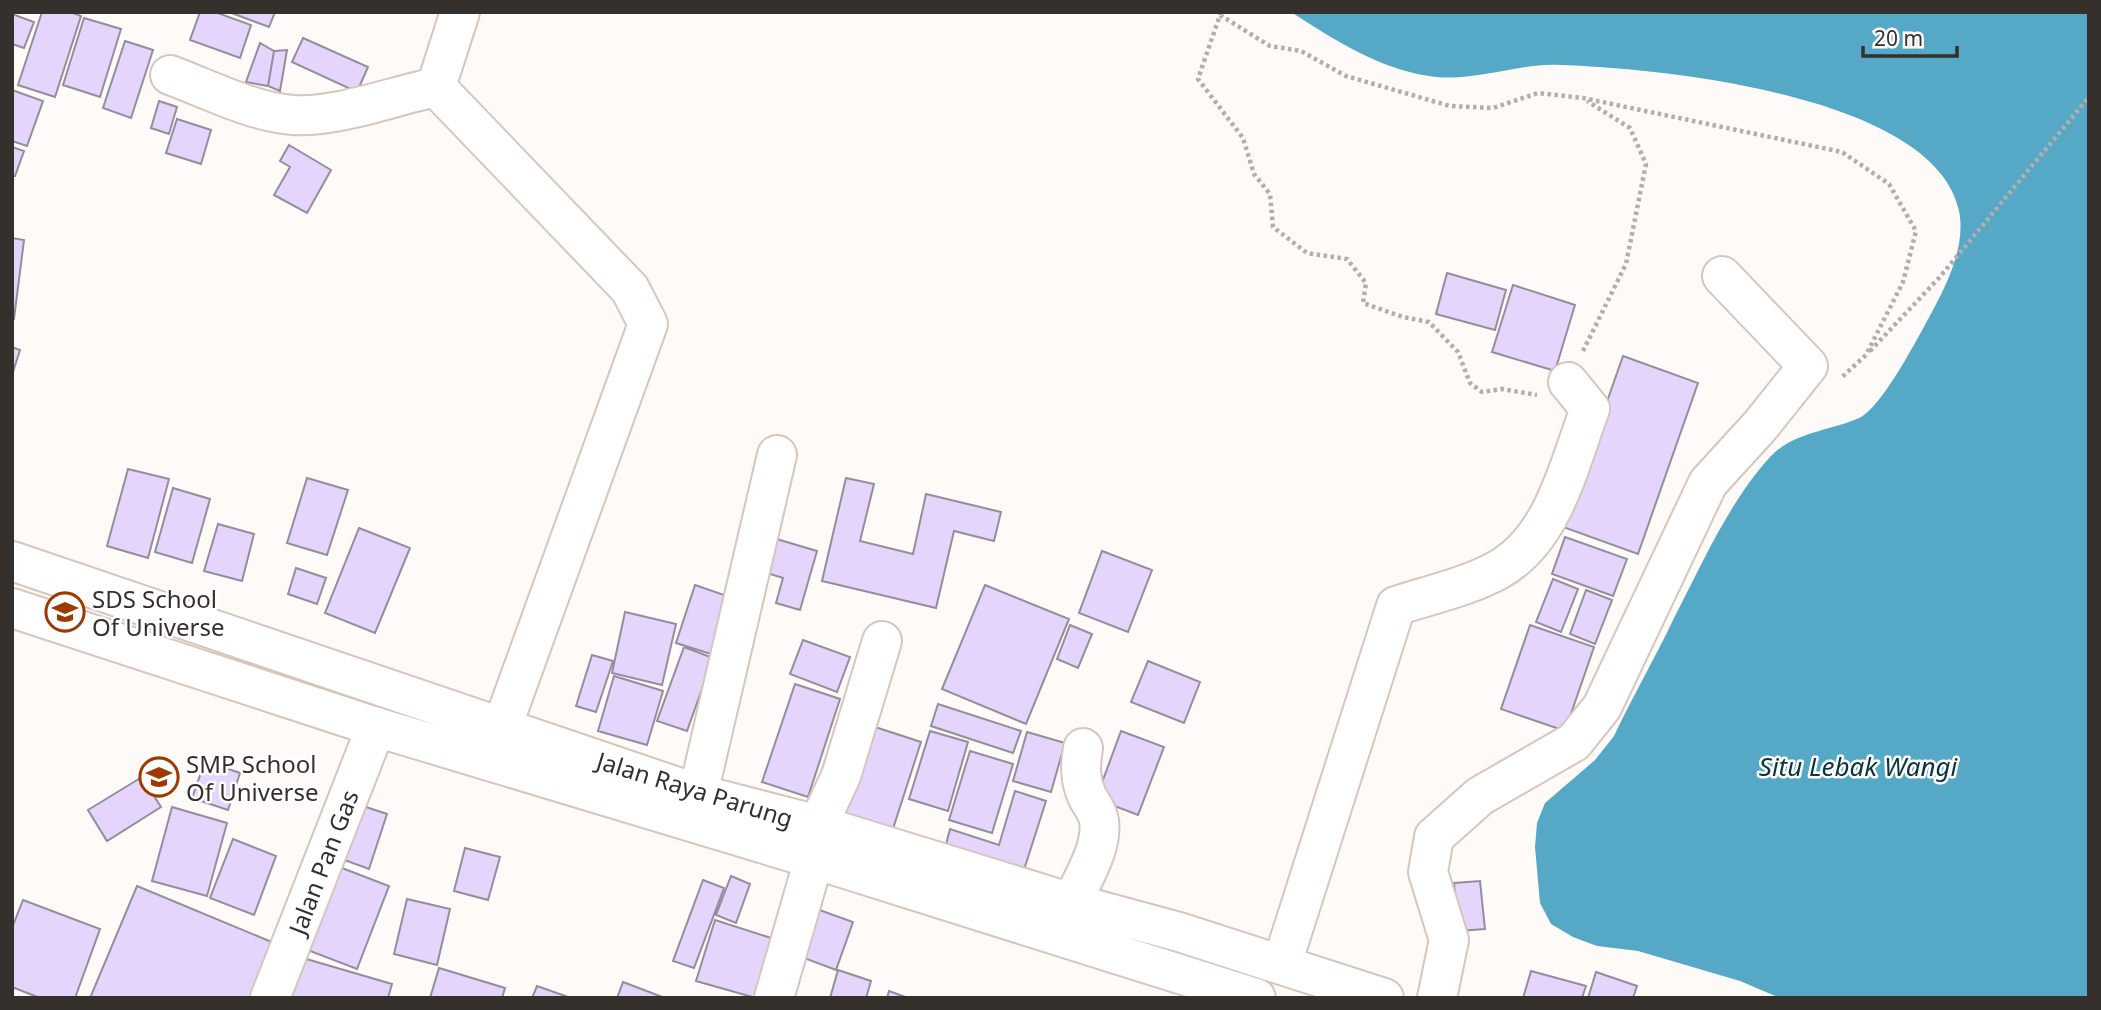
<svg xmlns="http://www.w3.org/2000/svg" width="2101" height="1010" viewBox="0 0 2101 1010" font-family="'Noto Sans',sans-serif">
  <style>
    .water { fill: #56a9c6 }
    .building { fill: #e5d4fb; stroke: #948e9c; stroke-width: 2 }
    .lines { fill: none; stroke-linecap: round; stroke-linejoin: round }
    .minor-casing { stroke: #d6c6bd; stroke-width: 42 }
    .highway-casing { stroke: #d6c6bd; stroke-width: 42 }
    .path { stroke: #b3aeab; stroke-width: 4.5; stroke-dasharray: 3.5 3.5; stroke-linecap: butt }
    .minor { stroke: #fff; stroke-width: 38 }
    .highway { stroke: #fff; stroke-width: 38 }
    .labels { text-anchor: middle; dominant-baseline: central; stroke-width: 5; stroke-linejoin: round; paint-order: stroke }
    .poi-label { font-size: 24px; fill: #36302d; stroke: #fff; text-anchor: start }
    .street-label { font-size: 24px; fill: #36302d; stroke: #fff }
    .water-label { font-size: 26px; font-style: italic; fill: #0d3541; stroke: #fff }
  </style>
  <rect width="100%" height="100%" fill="#fefaf8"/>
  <path class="water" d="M1291,12H2089V998H1780L1740,981L1638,951L1597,946L1573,937L1551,924L1540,903L1535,847L1537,823L1545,803L1595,760L1614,736C1633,696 1655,658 1674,618C1702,564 1729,502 1770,457C1793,432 1830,431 1859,418C1882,408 1920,334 1933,310C1948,282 1966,244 1959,211C1935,94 1656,68 1560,65C1515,63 1475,83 1429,76C1379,69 1333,39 1291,12Z"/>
  <path class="building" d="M42,12H70L81,16L55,97L18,85Z
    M200,12H215L251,25L240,58L190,40Z
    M229,12H275L269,27Z
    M12,14L34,22L24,48L12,44Z
    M84,18L121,29L100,97L63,85Z
    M303,38L368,67L357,92L292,62Z
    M125,41L153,50L131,118L103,108Z
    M260,43L274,51L268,86L246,82Z
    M287,50L280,91L268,86L274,51Z
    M12,90L43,101L27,146L12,141Z
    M159,101L177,107L169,134L151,128Z
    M177,119L211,130L201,164L166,153Z
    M289,145L331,170L307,213L274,195L290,167L280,161Z
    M12,147L24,151L15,176H12Z
    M12,238L24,240L14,319H12Z
    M1447,273L1506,290L1495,330L1436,314Z
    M1513,285L1575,305L1555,371L1492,352Z
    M12,347L20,350L12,375Z
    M1623,356L1698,383L1638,554L1563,527Z
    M128,469L169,479L148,558L107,546Z
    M307,478L348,490L327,555L287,543Z
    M846,478L874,484L860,541L913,554L926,494L1001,512L994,541L954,531L936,608L822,581Z
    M173,488L210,499L192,563L155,552Z
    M218,524L254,534L242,581L204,571Z
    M359,528L410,548L375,633L325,613Z
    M763,535L817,551L800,610L776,603L783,578L754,569Z
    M1565,537L1627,559L1613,596L1552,574Z
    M1102,551L1152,570L1128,632L1079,613Z
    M296,568L326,578L317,604L288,594Z
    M1553,579L1578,589L1561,632L1536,622Z
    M695,585L730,597L711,654L676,643Z
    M985,585L1069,619L1026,724L942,689Z
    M1586,590L1612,600L1595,644L1570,634Z
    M625,612L676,624L662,685L612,673Z
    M1070,625L1092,634L1078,668L1057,659Z
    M1530,625L1594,647L1565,731L1501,709Z
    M803,640L850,657L837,692L790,674Z
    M684,647L713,658L687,731L657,721Z
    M592,655L613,661L596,712L576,706Z
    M1148,661L1200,682L1184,723L1131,702Z
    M614,676L663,691L647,745L598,731Z
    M795,684L840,699L808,797L762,782Z
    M938,704L1021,731L1013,753L931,726Z
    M869,725L921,742L890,838L839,821Z
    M930,731L968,742L948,811L909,799Z
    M1121,731L1164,747L1138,815L1096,799Z
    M1027,732L1065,743L1051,792L1013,781Z
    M970,751L1013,764L992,833L949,820Z
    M205,761L240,773L228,810L192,798Z
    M142,777L161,807L107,841L88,810Z
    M1015,791L1046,801L1022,876L944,852L950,829L999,845Z
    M354,803L387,814L369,869L336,857Z
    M172,807L227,823L207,896L152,881Z
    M233,839L276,856L254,915L210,898Z
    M465,848L500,857L488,900L454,891Z
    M329,863L389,886L357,969L297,946Z
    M731,876L750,884L736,923L716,915Z
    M703,880L724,888L694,968L673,961Z
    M1480,881L1485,929L1459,931L1454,883Z
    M137,886L286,948L265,998H90Z
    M407,899L450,909L437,965L394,954Z
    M23,900L100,929L75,998H40L12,987V928Z
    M814,908L853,922L836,970L796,955Z
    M715,920L774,939L756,998L696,981Z
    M296,956L392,984L388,998H284Z
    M439,968L505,988L502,998H430Z
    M838,970L871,981L866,998H830Z
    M1531,971L1586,986L1582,998H1523Z
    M1596,972L1637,986L1633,998H1588Z
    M623,982L665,998H617Z
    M537,986L571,998H532Z
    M889,991L908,998H887Z"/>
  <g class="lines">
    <g class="minor-casing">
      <path id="minor" d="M460,12L436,87L630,289L648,324L502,727
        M170,75C208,89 252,112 293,115C336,118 393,96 436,87
        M698,794L777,455
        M818,825L841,776L882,641
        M1072,903C1082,879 1103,848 1099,821C1098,812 1091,804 1087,796C1080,780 1080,766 1083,748
        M1282,964L1396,606C1429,595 1467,587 1498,570C1554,539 1569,464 1590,409L1568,382
        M270,998L376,727
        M774,998L814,859
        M1437,998L1449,940L1428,872L1434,837L1480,796L1574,742L1602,707L1708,483L1760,426L1808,366L1722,276"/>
    </g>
    <g class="highway-casing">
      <path id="highway" d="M12,561L698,794L818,825L1072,903L1179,932L1384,998
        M12,608L376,727L814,859L1256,998"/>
    </g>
    <path class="path" d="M1221,12L1198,79L1243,138L1254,174L1270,194L1273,227L1307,253L1347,259L1366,283L1363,303L1403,317L1429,322L1458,352L1470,383L1482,392L1502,389L1537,395
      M1220,15L1270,46L1301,51L1346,76L1450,106L1493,108L1538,93L1583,98L1842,152L1889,184L1916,231L1903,282L1866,355L1841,378
      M1583,351L1626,264L1646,164L1630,128L1587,101
      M1870,351L1939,278L2089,97"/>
    <use href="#minor" class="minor"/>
    <use href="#highway" class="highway"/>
  </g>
  <defs>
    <g id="school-ring" transform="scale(2.0125)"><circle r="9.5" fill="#fff" stroke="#9d3a01" stroke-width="1.5"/><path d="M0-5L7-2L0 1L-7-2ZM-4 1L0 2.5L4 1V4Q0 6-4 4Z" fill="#9d3a01"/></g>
  </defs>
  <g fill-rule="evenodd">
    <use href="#school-ring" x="65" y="612"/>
    <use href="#school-ring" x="159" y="777"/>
  </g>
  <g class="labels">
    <g class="poi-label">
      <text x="92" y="598">SDS School<tspan x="92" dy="28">Of Universe</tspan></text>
      <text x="186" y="763">SMP School<tspan x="186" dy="28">Of Universe</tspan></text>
    </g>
    <g class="street-label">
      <text transform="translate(695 789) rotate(17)">Jalan Raya Parung</text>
      <text transform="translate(323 862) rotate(-69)">Jalan Pan Gas</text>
    </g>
    <g class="water-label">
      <text x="1858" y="766">Situ Lebak Wangi</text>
    </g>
  </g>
  <rect width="2101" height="1010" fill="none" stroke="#36302d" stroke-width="28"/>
  <path d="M1863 46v10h94v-10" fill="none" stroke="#36302d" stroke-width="3.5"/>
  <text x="1874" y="46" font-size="21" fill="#36302d" stroke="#ffffff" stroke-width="5" paint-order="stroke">20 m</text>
</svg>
